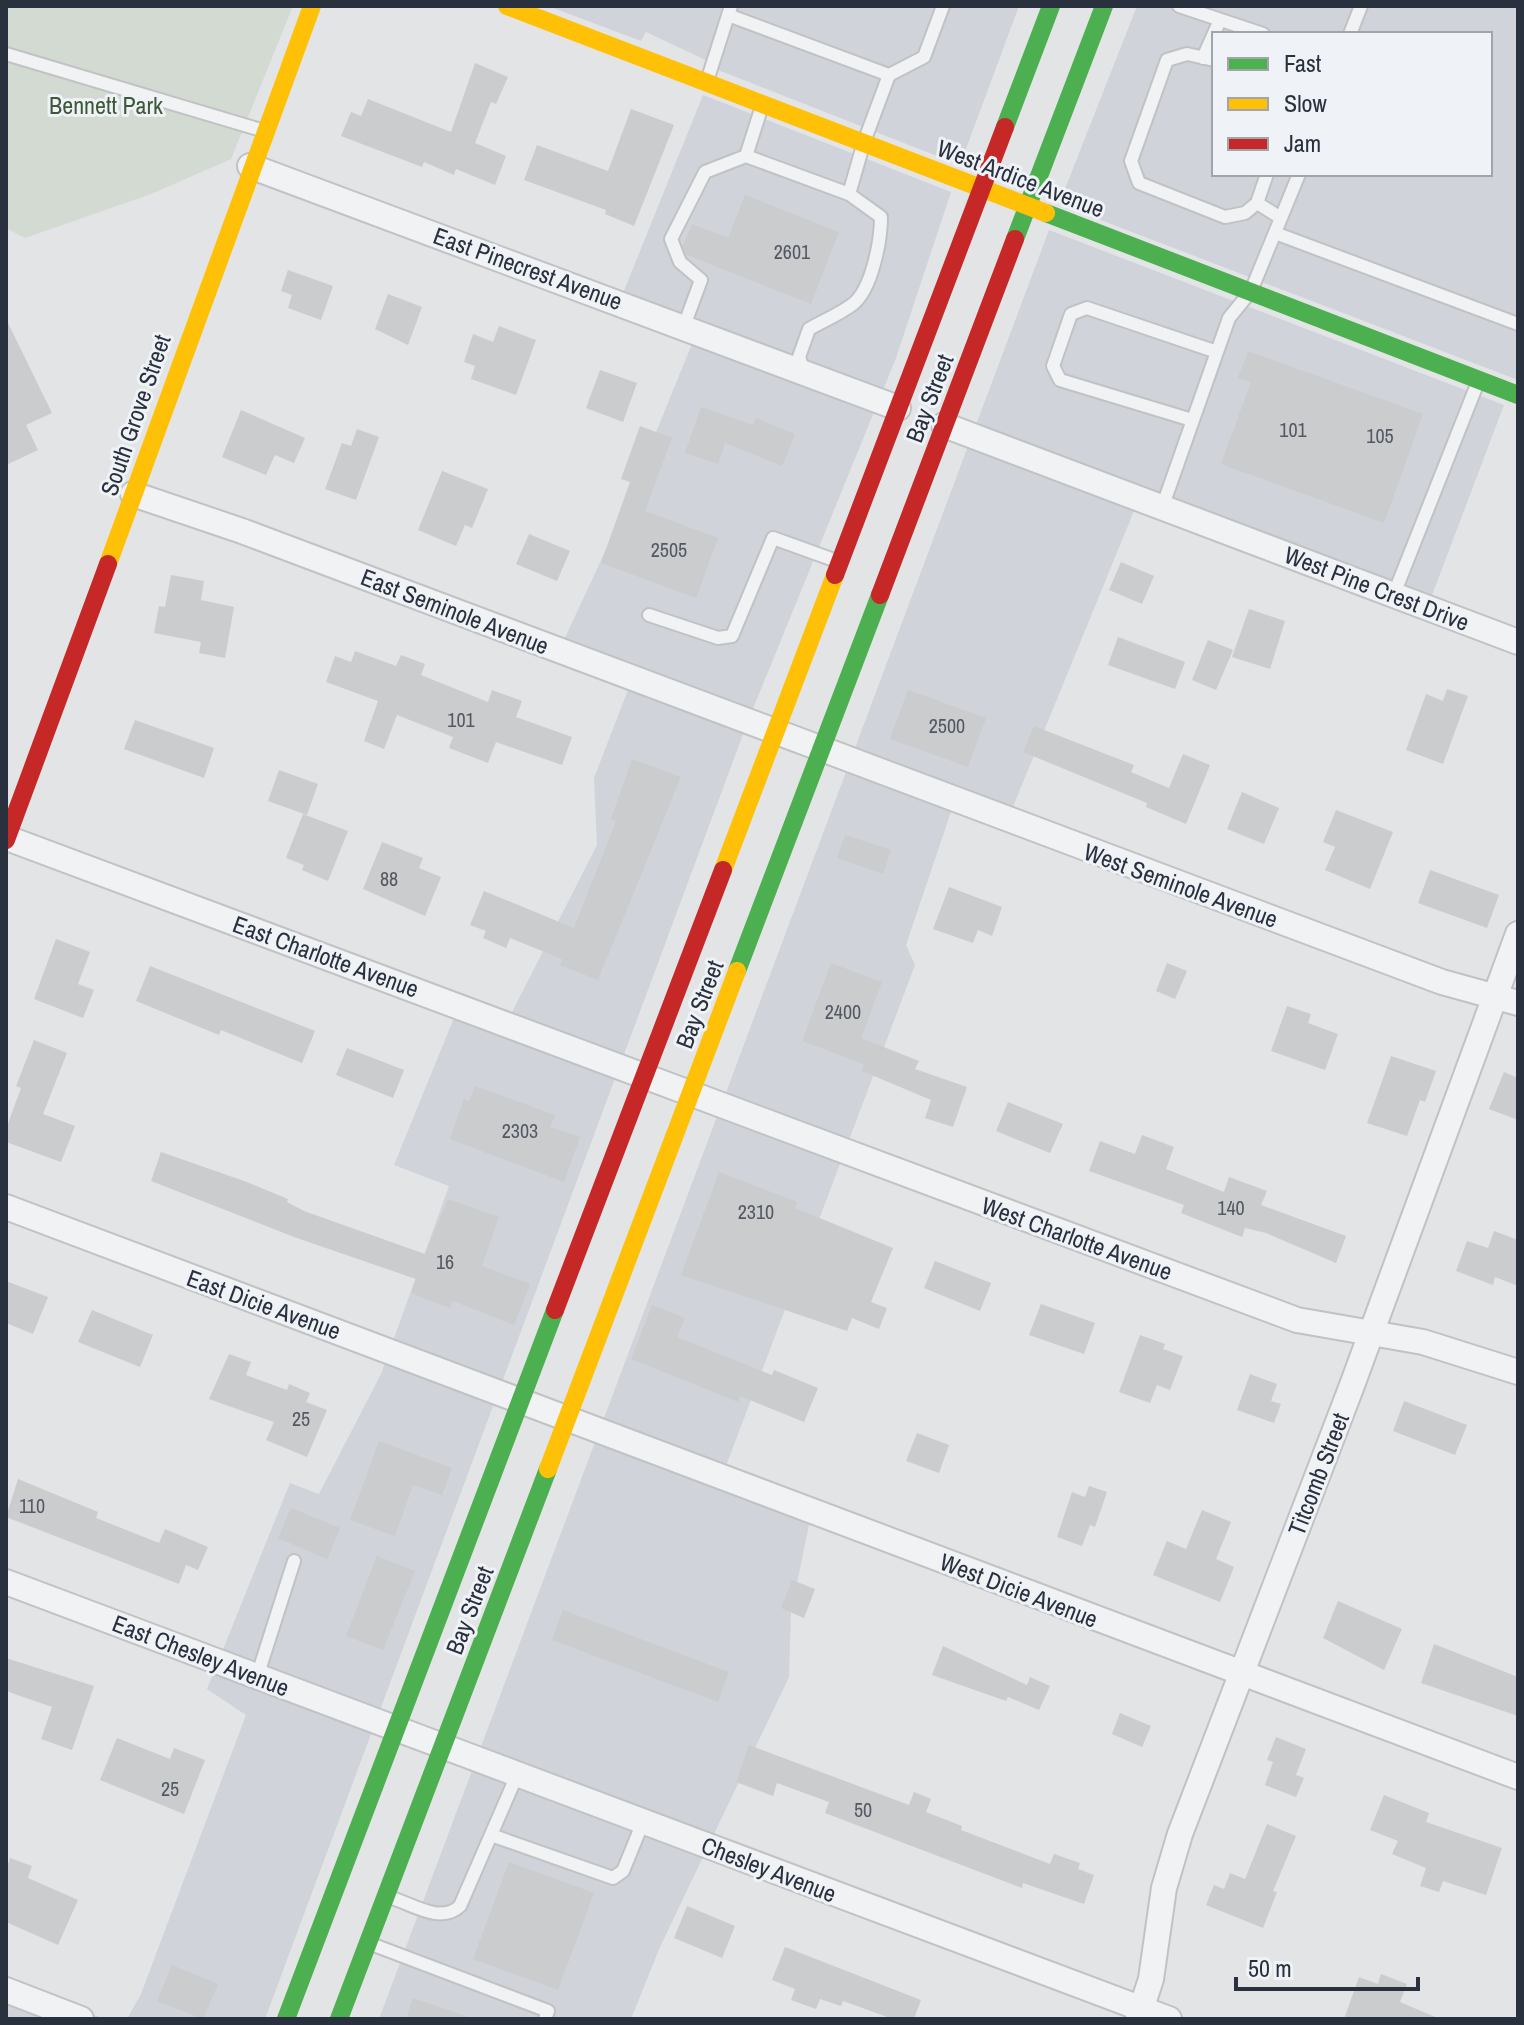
<svg xmlns="http://www.w3.org/2000/svg" width="1524" height="2025" viewBox="0 0 1524 2025" font-family="'Archivo Narrow',sans-serif">
  <style>
    .built { fill: #d0d3d9; fill-rule: evenodd }
    .green { fill: #d2dad2 }
    .building { fill: #caccce }
    .lines { fill: none; stroke-linecap: round; stroke-linejoin: round }
    .lane-casing { stroke: #c0c2c4; stroke-width: 16 }
    .street-casing { stroke: #c0c2c4; stroke-width: 28 }
    .lane { stroke: #f1f2f3; stroke-width: 12 }
    .street { stroke: #f1f2f3; stroke-width: 24 }
    .fast { stroke: #4caf50; stroke-width: 18 }
    .slow { stroke: #ffc107; stroke-width: 18 }
    .jam { stroke: #c62828; stroke-width: 18 }
    .labels { text-anchor: middle; dominant-baseline: central; stroke-width: 6; stroke-linejoin: round; paint-order: stroke }
    .number-label { font-size: 20px; fill: #535863 }
    .park-label { font-size: 24px; fill: #3d5938; stroke: #eff2f6 }
    .street-label { font-size: 24px; fill: #2a313e; stroke: #eff2f6 }
  </style>
  <rect width="100%" height="100%" fill="#e2e4e6"/>
  <path class="built" d="M548,6H1019L960,165L713,68L714,64L646,32L641,41Z
    M1137,6H1518V380L1059,204ZM1214,34H1490V174H1214Z
    M703,95L951,192L896,358L748,721L265,2019H127L141,1994L246,1715L207,1689L290,1483L319,1494L381,1374L449,1186L394,1165L458,1008L508,1020L597,845L594,778L633,677L564,640L623,513L694,339L617,308Z
    M1049,230L1504,405L1426,611L1136,506L1010,814L957,794L906,945L915,965L726,1466L810,1520L791,1612L789,1677L660,1947L631,2019H379Z
    M6,1982L105,2019H6Z"/>
  <path class="green" d="M6,6H293L231,159L151,194L25,238L6,228Z"/>
  <path class="building" d="M475,63L508,77L496,104L491,102L475,143L506,156L495,185L456,169L454,175L424,162L422,167L341,136L351,112L361,116L368,99L451,132Z
    M631,109L674,125L634,226L605,214L606,210L524,180L537,145L608,171Z
    M745,195L839,232L811,304L687,255L683,246L692,224L728,238Z
    M288,270L333,286L321,320L288,308L292,295L281,291Z
    M388,294L422,307L408,345L375,329Z
    M6,319L52,413L26,425L38,450L6,465Z
    M499,326L536,340L516,395L471,379L475,366L464,362L473,334L493,342Z
    M1248,351L1423,414L1384,523L1221,464L1251,382L1238,378Z
    M600,370L637,383L623,422L586,408Z
    M701,407L753,425L756,418L795,434L782,466L725,443L718,464L685,453Z
    M241,410L305,438L294,463L275,455L266,475L222,457Z
    M640,426L672,438L645,511L718,538L696,598L601,563L630,482L621,479Z
    M357,429L379,437L356,500L325,489L342,443L351,446Z
    M442,471L488,489L472,528L465,525L456,546L418,530Z
    M529,534L570,551L557,581L516,564Z
    M1121,562L1154,576L1142,604L1109,590Z
    M171,575L204,581L201,600L234,607L225,658L199,653L201,642L154,633L159,606L165,607Z
    M1249,609L1285,621L1270,669L1232,657Z
    M1118,637L1185,662L1175,689L1108,665Z
    M1208,640L1233,650L1216,690L1192,680Z
    M355,651L396,666L401,655L425,664L421,675L488,702L492,690L522,701L516,717L572,737L562,765L496,742L488,763L449,748L453,737L397,715L384,749L364,741L378,701L326,682L335,656L351,662Z
    M1447,689L1468,696L1443,764L1406,750L1426,694L1443,701Z
    M908,690L986,718L968,767L890,739Z
    M135,720L214,748L204,778L124,749Z
    M1034,726L1134,765L1131,772L1169,788L1183,754L1210,765L1186,824L1146,807L1147,803L1023,752Z
    M632,759L681,777L598,980L560,965L562,959L510,938L506,948L483,938L486,931L470,925L484,891L574,928L616,821L611,819Z
    M279,770L318,784L307,815L268,801Z
    M1242,792L1279,808L1264,844L1227,829Z
    M1336,810L1393,832L1370,889L1325,870L1335,847L1323,842Z
    M303,814L348,831L328,881L302,870L304,865L286,858Z
    M845,835L891,850L883,874L837,858Z
    M382,842L423,858L419,868L441,877L425,916L363,889Z
    M1430,870L1499,895L1487,928L1418,903Z
    M949,887L1002,907L992,936L978,930L973,943L933,929Z
    M56,939L90,952L78,984L94,990L83,1018L34,999Z
    M831,963L882,982L861,1038L919,1061L915,1069L967,1087L953,1127L925,1118L931,1100L862,1071L864,1064L802,1041Z
    M1167,963L1187,971L1175,999L1156,991Z
    M150,966L315,1031L302,1063L221,1030L219,1035L136,1001Z
    M1287,1006L1311,1014L1308,1023L1338,1034L1325,1070L1271,1051Z
    M34,1040L67,1053L43,1114L75,1126L61,1162L6,1142V1129L21,1088L16,1086Z
    M347,1048L404,1070L393,1098L336,1075Z
    M1391,1056L1436,1071L1425,1102L1420,1100L1407,1136L1367,1123Z
    M1504,1072L1518,1078V1120L1489,1109Z
    M475,1086L555,1115L550,1127L580,1137L564,1182L450,1139L464,1099L469,1101Z
    M1008,1102L1063,1124L1050,1153L996,1131Z
    M1142,1135L1174,1147L1166,1169L1224,1192L1229,1177L1267,1191L1261,1205L1346,1236L1336,1263L1266,1233L1245,1228L1242,1237L1181,1213L1184,1205L1089,1171L1100,1141L1135,1154Z
    M161,1152L247,1182L288,1199L287,1202L304,1211L425,1254L448,1199L499,1217L482,1266L530,1284L514,1325L453,1301L450,1308L411,1293L416,1279L294,1237L151,1181Z
    M719,1172L797,1202L795,1208L893,1248L871,1302L887,1308L879,1329L852,1318L847,1331L681,1275Z
    M1494,1231L1518,1240V1286L1495,1277L1493,1285L1456,1271L1467,1241L1488,1248Z
    M935,1261L991,1283L980,1311L924,1288Z
    M6,1281L48,1297L33,1334L6,1323Z
    M1041,1304L1095,1323L1084,1354L1029,1335Z
    M652,1305L685,1318L677,1337L772,1375L774,1370L818,1388L804,1422L740,1396L738,1402L631,1359Z
    M92,1310L153,1335L140,1367L78,1342Z
    M1140,1335L1165,1344L1163,1349L1183,1356L1170,1390L1157,1385L1150,1403L1119,1392Z
    M229,1354L251,1362L246,1375L287,1390L289,1384L310,1393L306,1402L327,1410L307,1457L266,1440L274,1422L209,1399Z
    M1250,1374L1277,1384L1271,1401L1281,1404L1274,1423L1237,1410Z
    M1404,1401L1467,1425L1455,1455L1393,1431Z
    M917,1433L949,1445L939,1473L906,1461Z
    M379,1441L452,1468L442,1495L413,1485L395,1536L350,1520Z
    M18,1479L98,1512L96,1518L159,1543L165,1529L208,1547L198,1570L186,1565L179,1584L6,1517Z
    M1089,1486L1107,1492L1095,1527L1090,1525L1082,1546L1057,1537L1072,1492L1085,1497Z
    M291,1508L340,1528L327,1559L278,1538Z
    M1202,1510L1231,1522L1216,1559L1234,1567L1220,1602L1153,1575L1167,1541L1186,1549Z
    M377,1556L415,1571L383,1650L346,1636Z
    M792,1580L815,1589L804,1618L781,1608Z
    M1338,1601L1402,1629L1384,1670L1323,1638Z
    M563,1610L729,1672L718,1702L552,1640Z
    M1434,1644L1518,1677V1716L1421,1683Z
    M943,1646L1027,1685L1030,1677L1050,1686L1039,1710L1008,1697L1006,1701L932,1675Z
    M6,1658L94,1686L72,1750L41,1739L52,1707L6,1691Z
    M1120,1713L1151,1726L1142,1747L1112,1734Z
    M1276,1737L1306,1749L1296,1775L1304,1778L1296,1797L1265,1785L1273,1762L1267,1760Z
    M117,1738L170,1759L174,1748L205,1760L184,1814L100,1780Z
    M749,1745L909,1805L914,1792L931,1799L926,1812L962,1826L961,1830L1050,1864L1054,1854L1080,1863L1078,1869L1094,1875L1084,1904L1023,1883L1022,1888L825,1813L829,1802L777,1783L773,1796L736,1782Z
    M1384,1795L1429,1813L1426,1822L1502,1848L1486,1895L1443,1881L1439,1892L1420,1886L1426,1868L1392,1854L1398,1841L1370,1830Z
    M1267,1824L1296,1836L1273,1891L1277,1892L1263,1928L1206,1905L1214,1885L1224,1889L1230,1873L1245,1879Z
    M10,1858L32,1866L28,1878L78,1900L58,1945L6,1922V1870Z
    M509,1862L594,1893L558,1990L473,1959Z
    M687,1906L735,1926L722,1958L674,1938Z
    M785,1947L921,2000L914,2019H893L843,2001L841,2006L820,1999L816,2009L791,2000L795,1989L772,1980Z
    M172,1965L218,1984L203,2019L157,2001Z
    M1381,1974L1407,1984L1400,2002L1440,2019H1344L1359,1977L1378,1984Z
    M413,1998L466,2016L465,2019H406Z"/>
  <g class="lines">
    <g class="lane-casing">
      <path id="lane" d="M1179,6L1263,34
        M728,15L889,75
        M1350,34L1361,6
        M6,54L261,130
        M1203,58L1220,20
        M1214,60L1187,54L1167,60L1131,161L1139,183L1225,217L1245,213L1257,203
        M708,78L731,6
        M746,156L762,106
        M1267,174L1257,203L1281,218
        M1275,233L1518,324
        M684,326L701,280L680,262L671,239L705,172L746,156L849,194
        M804,372L799,357L809,329C823,321 840,314 853,304C872,289 881,240 881,217L849,194L864,142L889,75L924,57L943,6
        M1192,420L1060,380L1053,366L1071,314L1087,308L1217,352
        M1163,505L1229,318L1251,291L1299,174
        M1394,594L1478,382
        M649,615L718,638L732,636L773,538L834,560
        M257,1677L294,1561
        M491,1835L613,1878L623,1871L643,1822
        M392,1898C414,1905 441,1924 460,1906L517,1775
        M371,1944L548,2011L545,2019"/>
    </g>
    <g class="street-casing">
      <path id="street" d="M250,166L898,408
        M944,425L1518,642
        M133,494L242,531L1442,982L1518,1003
        M7,838L1297,1320L1423,1342L1518,1372
        M6,1207L1518,1777
        M6,1582L1169,2019
        M6,1990L81,2019
        M1138,2019L1151,1979L1164,1888L1180,1834L1351,1388L1518,934"/>
    </g>
    <use href="#lane" class="lane"/>
    <use href="#street" class="street"/>
    <path class="fast" d="M1005,127L1051,6
      M1046,213L1518,395
      M1015,239L1104,6
      M737,971L880,595
      M286,2019L555,1310
      M339,2019L548,1469"/>
    <path class="slow" d="M507,6L1046,213
      M108,564L312,6
      M723,870L835,575
      M548,1469L737,971"/>
    <path class="jam" d="M835,575L1005,127
      M880,595L1015,239
      M6,840L108,564
      M555,1310L723,870"/>
  </g>
  <g class="labels">
    <g class="number-label">
      <text x="792" y="251">2601</text>
      <text x="1293" y="429">101</text>
      <text x="1380" y="435">105</text>
      <text x="669" y="549">2505</text>
      <text x="461" y="719">101</text>
      <text x="947" y="725">2500</text>
      <text x="389" y="878">88</text>
      <text x="843" y="1011">2400</text>
      <text x="520" y="1130">2303</text>
      <text x="1231" y="1207">140</text>
      <text x="756" y="1211">2310</text>
      <text x="445" y="1261">16</text>
      <text x="301" y="1418">25</text>
      <text x="32" y="1505">110</text>
      <text x="170" y="1788">25</text>
      <text x="863" y="1809">50</text>
    </g>
    <g class="park-label">
      <text x="106" y="105">Bennett Park</text>
    </g>
    <g class="street-label">
      <text transform="translate(1021 178) rotate(21)">West Ardice Avenue</text>
      <text transform="translate(528 268) rotate(20)">East Pinecrest Avenue</text>
      <text transform="translate(929 398) rotate(-69)">Bay Street</text>
      <text transform="translate(135 415) rotate(-71)">South Grove Street</text>
      <text transform="translate(1377 588) rotate(21)">West Pine Crest Drive</text>
      <text transform="translate(455 611) rotate(21)">East Seminole Avenue</text>
      <text transform="translate(1181 885) rotate(20)">West Seminole Avenue</text>
      <text transform="translate(326 956) rotate(20)">East Charlotte Avenue</text>
      <text transform="translate(699 1004) rotate(-69)">Bay Street</text>
      <text transform="translate(1077 1238) rotate(20)">West Charlotte Avenue</text>
      <text transform="translate(264 1304) rotate(20)">East Dicie Avenue</text>
      <text transform="translate(1318 1474) rotate(-69)">Titcomb Street</text>
      <text transform="translate(1019 1590) rotate(21)">West Dicie Avenue</text>
      <text transform="translate(469 1610) rotate(-69)">Bay Street</text>
      <text transform="translate(201 1655) rotate(21)">East Chesley Avenue</text>
      <text transform="translate(769 1869) rotate(21)">Chesley Avenue</text>
    </g>
  </g>
  <rect width="1524" height="2025" fill="none" stroke="#2a313e" stroke-width="16"/>
  <rect x="1212" y="32" width="280" height="144" fill="#eff2f6" stroke="#a0a5ac" stroke-width="2"/>
  <rect x="1228" y="58" width="40" height="12" fill="#4caf50" stroke="#a0a5ac" stroke-width="2"/>
  <text x="1284" y="72" font-size="24" fill="#2a313e">Fast</text>
  <rect x="1228" y="98" width="40" height="12" fill="#ffc107" stroke="#a0a5ac" stroke-width="2"/>
  <text x="1284" y="112" font-size="24" fill="#2a313e">Slow</text>
  <rect x="1228" y="138" width="40" height="12" fill="#c62828" stroke="#a0a5ac" stroke-width="2"/>
  <text x="1284" y="152" font-size="24" fill="#2a313e">Jam</text>
  <path d="M1236 1977v12h182v-12" fill="none" stroke="#2a313e" stroke-width="4"/>
  <text x="1248" y="1977" font-size="24" fill="#2a313e" stroke="#eff2f6" stroke-width="6" paint-order="stroke">50 m</text>
</svg>
